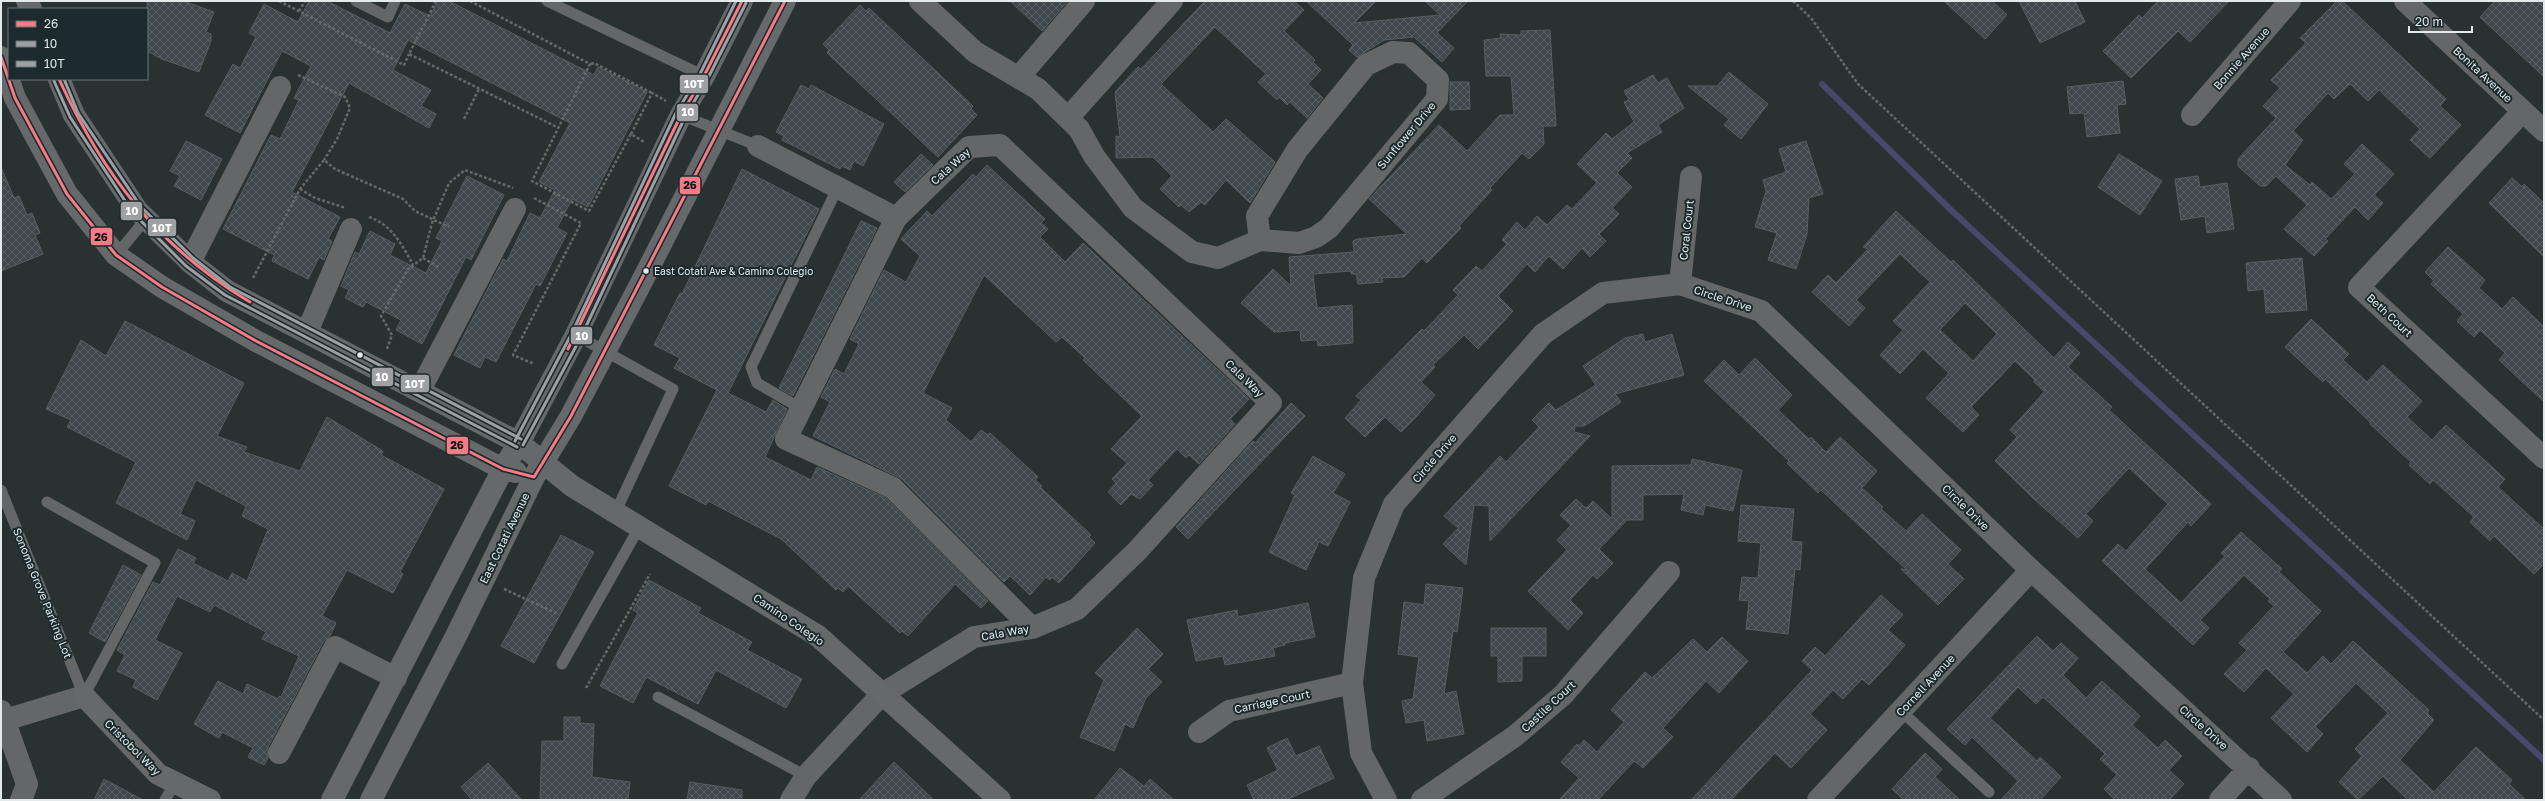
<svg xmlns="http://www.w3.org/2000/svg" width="2545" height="801" viewBox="0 0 2545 801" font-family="'Golos Text',sans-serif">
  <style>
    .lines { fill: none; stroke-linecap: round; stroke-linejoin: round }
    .stream { stroke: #454a6a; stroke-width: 6 }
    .building { fill: url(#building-cross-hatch); stroke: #585d60; fill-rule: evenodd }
    .path { stroke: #66696a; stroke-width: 2.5; stroke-dasharray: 3 2; stroke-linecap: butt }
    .lane { stroke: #646767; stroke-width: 11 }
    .street { stroke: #646767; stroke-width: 22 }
    .secondary { stroke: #666969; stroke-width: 22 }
    .bus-1-casing { stroke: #1c292d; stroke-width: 6 }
    .bus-2-casing { stroke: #1c292d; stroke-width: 6 }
    .bus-3-casing { stroke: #1c292d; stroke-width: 6 }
    .bus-1 { stroke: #f97a87; stroke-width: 3 }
    .bus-2 { stroke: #9ea0a3; stroke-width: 3 }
    .bus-3 { stroke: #9ea0a3; stroke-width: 3 }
    .bus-dot { fill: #e2eaec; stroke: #1c292d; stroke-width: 1.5 }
    .labels { text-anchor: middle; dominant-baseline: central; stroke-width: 4; stroke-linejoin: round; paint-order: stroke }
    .bus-label { font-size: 10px; fill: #e2eaec; stroke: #1c292d; text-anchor: start }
    .street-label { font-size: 11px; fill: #e2eaec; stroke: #1c292d }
    .line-badge { stroke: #1c292d; stroke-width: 1.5 }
    .badge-label { font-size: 11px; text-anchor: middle; font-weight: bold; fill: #fff }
    .pale-badge-label { font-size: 11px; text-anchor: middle; font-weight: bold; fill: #111 }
  </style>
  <defs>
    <pattern id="building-cross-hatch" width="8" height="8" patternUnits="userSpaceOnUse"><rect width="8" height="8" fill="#3e474c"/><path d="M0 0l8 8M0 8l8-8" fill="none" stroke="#5a6266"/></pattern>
  </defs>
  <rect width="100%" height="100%" fill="#2a3133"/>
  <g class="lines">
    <path class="stream" d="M1822,84L1951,210L2544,760"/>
  </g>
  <path class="building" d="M147,1H183L214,12L206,32L211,34V41L199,72L162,59L147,51Z
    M309,1H327L390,33L405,4L430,16L438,1H449L594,75L598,67L647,92L588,207L572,199L557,228L567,233L540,286L536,284L496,362L485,357L480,368L454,355L503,259L507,261L530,213L540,218L555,190L539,182L570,123L408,40L393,70L431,90L421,106L436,114L429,128L349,83L292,192L340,217L328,239L332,241L324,260L319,257L308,279L272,261L274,255L223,229L271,135L280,139L299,100L294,98L311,66L282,51L240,133L205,115L233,64L240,68L256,37L249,33L264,4L298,22Z
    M1010,1H1068L1042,31Z
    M1205,1H1294L1304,10L1284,31L1315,60L1313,62L1321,70L1308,84L1323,98L1307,118L1290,102L1287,105L1279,97L1277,100L1258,82L1266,74L1215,27L1161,84L1213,132L1226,119L1275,162L1250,203L1226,180L1205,205L1201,202L1189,212L1181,205L1179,207L1160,189L1172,176L1153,157L1116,158V136L1120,137L1115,92L1138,67L1141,69Z
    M1306,1H1376L1354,23L1440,15L1425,1H1468L1437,33L1454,48L1442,62L1414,37L1384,40L1357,57L1349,50L1353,45Z
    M1944,1H1992L2007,15L1985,39Z
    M2019,1H2075L2085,22L2040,43Z
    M2158,1H2229L2190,42L2178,31L2131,78L2103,51L2139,15L2142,18Z
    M2337,1H2342L2352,10L2446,99L2440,106L2461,125L2430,158L2410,140L2420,129L2379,90L2368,101L2350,84L2334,99L2328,93L2293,131L2303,140L2285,165L2310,185L2312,182L2331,199L2355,174L2344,164L2362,144L2394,174L2374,195L2383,203L2368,220L2355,207L2325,239L2328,241L2314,256L2284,229L2307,205L2276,176L2266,186H2260L2238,166V159L2276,118L2263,106L2280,88L2271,80L2306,43L2300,38Z
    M2495,1H2544V77L2480,17Z
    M860,5L866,11L869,8L973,106L971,109L977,115L938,157L827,53L829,50L823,44Z
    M1550,30L1556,126H1543L1544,144L1529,159L1522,153L1490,188L1492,190L1459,226L1461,228L1427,263L1422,258L1404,277L1382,278L1383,282L1358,284L1356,274H1351V271L1313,274L1317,308L1352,305L1353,343L1318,346L1317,340L1301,341L1300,330L1274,332L1241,303L1273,269L1291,286L1289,257L1354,252L1353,241L1357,239L1407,234L1369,199L1439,125L1467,151L1500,115H1514L1511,76H1486L1484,40L1501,38L1500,34L1521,35V31Z
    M1729,72L1768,104L1741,139L1724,125L1729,119L1688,86H1717Z
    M1653,75L1658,83L1667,78L1684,108L1658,125L1662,132L1627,153L1632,158L1617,173L1632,187L1612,208L1619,214L1599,234L1606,241L1590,257L1582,248L1563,269L1549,256L1535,272L1527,264L1498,296L1513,311L1478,349L1464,335L1433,365L1435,367L1421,382L1435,395L1417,416L1401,432L1385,417L1365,437L1345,418L1361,400L1356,396L1422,329L1424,331L1458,295L1453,290L1476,266L1482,271L1507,244L1502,240L1517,222L1525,230L1537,216L1547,225L1567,205L1572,209L1597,183L1577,164L1606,133L1612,139L1634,122L1624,102L1629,100L1624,91Z
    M2123,81L2126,104L2117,105L2120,133L2087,137L2084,113L2070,114L2067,87Z
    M1450,82H1469L1470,109L1450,110Z
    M801,85L809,89L811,85L884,124L863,166L854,161L850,170L842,166L840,169L782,140L784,136L776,132Z
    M186,141L222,159L201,200L174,186L180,176L170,171Z
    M1806,141L1823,194L1809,198L1807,234L1796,269L1768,260L1777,233L1755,227L1766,191L1763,180L1786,172L1779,149Z
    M921,154L933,165L905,192L894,182Z
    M2119,154L2162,181L2140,215L2098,187Z
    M987,165L1045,219L1041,223L1048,229L1040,237L1065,262L1083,243L1249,399L1230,419L1235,424L1199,464L1189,455L1186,458L1177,449L1148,480L1153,485L1140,499L1131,494L1121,505L1108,492L1116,483L1112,479L1127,463L1111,449L1142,416L1083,360L1085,358L1062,337L1056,342L984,275L923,393L952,408L946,420L971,442L981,430L988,435L990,433L1038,477L1035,480L1042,486L1040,487L1091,535L1089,537L1095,543L1059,583L1052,577L1050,580L1046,577L1030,595L1010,576L1004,582L902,479L813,436L830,402L821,397L835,369L844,374L859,344L850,339L884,270L906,282L920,256L901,239L927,211L932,216L973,174L976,177Z
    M1,167L14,198L19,196L27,215L32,213L40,233L35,235L43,254L1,271Z
    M742,169L819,209L728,393L766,412L773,400L787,409L765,457L811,480L817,467L886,498L988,601L981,608L955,584L908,636L902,631L900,633L848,586L843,592L838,588L836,590L781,539L708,501L706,505L669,486L717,390L674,368L680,358L654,345L680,293L682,294Z
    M467,176L504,195L471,260L466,257L422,344L396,330L401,320L366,302L363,307L345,298L349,290L341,286L355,252L359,254L370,231L395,244L390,255L426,273L442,241L436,238Z
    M2198,176L2200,187L2227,183L2234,229L2207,233L2205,216L2181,220L2175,179Z
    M2512,178L2522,187L2524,184L2544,203V257L2489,203Z
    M1896,211L1951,262L1953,260L2054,358L2068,342L2080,353L2068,367L2112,407L2109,410L2211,504L2191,526L2188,522L2145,569L2181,603L2225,556L2221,553L2241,532L2282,569L2279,572L2321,611L2283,652L2307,673L2323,656L2331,664L2353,641L2429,710L2427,713L2434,720L2400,760L2434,792L2476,747L2512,780L2509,784L2526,800H2408L2383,776L2358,800L2339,782L2362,756L2355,749L2388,713L2356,683L2315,727L2323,734L2307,752L2271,718L2294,694L2266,668L2244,692L2224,674L2247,650L2239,643L2274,606L2268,601L2270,599L2244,575L2200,620L2209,628L2193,645L2102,561L2118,544L2126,551L2168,504L2129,468L2086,514L2093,521L2078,538L2034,499L1995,461L2017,437L2010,430L2046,390L2044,391L2034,382L2035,380L2015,361L1971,407L1979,415L1963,432L1926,398L1949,373L1923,349L1900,374L1880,355L1903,330L1893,321L1930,282L1900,254L1856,300L1865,308L1849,326L1812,292L1828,275L1836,283L1868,249L1863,247ZM1965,303L1997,334L1973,361L1940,330Z
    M861,221L877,228L793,396L779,388Z
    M2448,247L2485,280L2479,288L2502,309L2513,297L2544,327V402L2499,360L2505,353L2480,330L2474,337L2457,321L2463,314L2431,284L2434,281L2425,272Z
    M2302,258L2307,310L2266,313L2264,289L2248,291L2246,263Z
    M2311,319L2349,354L2343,360L2367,382L2383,365L2422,401L2407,417L2432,440L2446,425L2505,479L2498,487L2544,529V564L2534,574L2494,536L2490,541L2470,522L2474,517L2433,480L2430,484L2409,465L2411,462L2370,424L2371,423L2325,379L2323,382L2285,347Z
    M125,321L244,383L217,436L247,447L244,452L300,471L327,417L383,451L381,455L444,489L400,572L403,574L393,593L347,570L322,616L336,623L330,636L324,641L268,747V758L264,765L248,757L253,748L222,732L219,738L194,724L218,681L243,694L247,684L278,699L279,696L281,697L299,656L262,639L266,632L214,605L210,612L177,596L155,640L182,653L157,700L133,687L136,680L117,671L125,655L117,650L153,582L160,585L178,549L196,558L193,563L228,581L232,573L247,581L268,529L242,516L246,506L196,480L180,514L195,521L187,540L116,503L136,462L67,427L71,420L46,409L81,340L106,356Z
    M1643,334L1645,342L1672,334L1684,375L1615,394L1621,402L1584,426H1575L1574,432L1590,436L1490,541L1489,506L1474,505L1466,565L1443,544L1458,528L1444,516L1500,456L1506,462L1539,427L1532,420L1549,403L1556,410L1596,385L1583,366L1625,338Z
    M1755,358L1792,395L1778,410L1809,439L1811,437L1826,452L1840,437L1877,471L1862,488L1883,507L1881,509L1906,531L1922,514L1961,550L1948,564L1964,579L1938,605L1901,569L1907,570L1821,490L1818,493L1787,463L1789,461L1704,381L1724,360L1739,375Z
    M1291,403L1305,416L1188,539L1176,527L1253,441L1255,443Z
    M1313,456L1345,474L1333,493L1350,502L1328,546L1319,542L1306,570L1269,552L1295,495L1291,493Z
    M1692,459L1742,470L1733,511L1705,505L1703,515L1681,510L1684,494L1643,495V520H1627L1599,549L1613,563L1597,579L1593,575L1570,600L1583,613L1568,630L1528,591L1567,550L1557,540L1571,525L1560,515L1576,499L1586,508L1593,501L1612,519V466L1691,465Z
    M1741,505L1794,509L1791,541L1802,542L1800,570L1795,569L1788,634L1746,629L1749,601L1739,600L1742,577L1758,578L1761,543L1738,541Z
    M561,535L594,552L534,663L501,646Z
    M123,565L141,575L105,642L89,633Z
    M649,580L701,608L698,613L752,642L747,650L802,679L786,708L716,670L698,704L646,677L633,703L600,686L638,613L633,610Z
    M1426,584L1463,588L1457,632L1453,631L1444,694L1456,691L1464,734L1427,741L1424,720L1406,723L1402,701L1413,699L1419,657L1398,654L1404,602L1424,605Z
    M1881,595L1903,615L1888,630L1905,645L1885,668L1869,685L1862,679L1843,699L1833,690L1810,714L1827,730L1791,768L1775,753L1731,800H1691L1812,670L1802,661L1815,647L1825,656Z
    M1308,603L1315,637L1285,643V645L1273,648L1275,656L1254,660L1225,665L1223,656L1196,661L1187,620L1237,610L1238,617Z
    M1137,628L1163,654L1148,669L1162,682L1146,698L1133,728L1125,724L1114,751L1080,737L1104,680L1095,673Z
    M1491,628H1546V656H1522V681L1498,682V656H1491Z
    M2037,636L2053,651L2061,643L2078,658L2063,675L2086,698L2102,681L2140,716L2132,725L2158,748L2165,740L2182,756L2169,770L2184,784L2169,800H2115L2104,789L2117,775L2100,759L2105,754L2043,697L2036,704L2018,687L1990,718L2037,761L2040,757L2061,777L2040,800H2001L2018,781L1972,737L1965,745L1947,729Z
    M1722,637L1748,661L1719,693L1706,681L1663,728L1673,737L1643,768L1634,761L1598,800H1559L1579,778L1561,762L1577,744L1579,746L1584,740L1597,752L1624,722L1611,710L1645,672L1652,678L1693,639L1707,652Z
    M564,717H580V723L594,724L592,777L630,782L628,800H540L542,741H564Z
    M1287,738L1296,756L1319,746L1334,778L1286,800H1254L1247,785L1278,770L1267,748Z
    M1925,753L1942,769L1935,777L1960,800H1904L1892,789Z
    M894,762L934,800H859Z
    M488,763L522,800H472L461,787Z
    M1120,768L1144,786L1150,779L1174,800H1094Z
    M104,779L143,800H94Z
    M690,782L742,790V800H687Z"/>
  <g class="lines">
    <path class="path" d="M279,1L404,65L409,54
      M436,1L409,54L559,128
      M470,1L590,64L532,181L589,211L631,134L644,142
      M1793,1L1811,18L1858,84L2544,720
      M299,11L305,1
      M591,64L594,63L652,93
      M298,75L345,97L350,108L337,139L324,160
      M464,119L479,89
      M631,134L652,93L666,101
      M300,189L315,198L346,208
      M534,198L581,223L513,355L534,364
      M369,217C391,224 403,246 413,265
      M423,258L440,268
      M253,278L300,189L324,160L335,169L403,199L415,211L449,227
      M387,349L392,335L381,316L408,269L423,258L432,223L449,183L465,170L513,188
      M504,589L556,613
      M586,688L650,574"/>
    <path class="lane" d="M356,1L388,17L395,1
      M547,1L704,76
      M681,115L758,146
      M116,255L146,219
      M576,335L673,389L616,511
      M802,409L757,383L751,367L838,187
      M1,490L84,696
      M47,502L155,563L84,696
      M562,664L640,526
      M658,697L806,776
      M1901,711L1989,792
      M165,800L175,783"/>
    <path class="street" d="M920,1L975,52L1038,89L1079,129L1094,156L1133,208L1192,252L1218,258L1260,240L1299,243L1316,237L1329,228L1437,99L1438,80L1409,53L1393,52L1366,65L1297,150L1257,216L1260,240
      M2405,1L2544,131
      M1019,77L1084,1
      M2523,111L2359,287L2544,458
      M2192,115L2290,1
      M1068,118L1172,1
      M758,146L896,218L969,147L1000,145L1271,403L1138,550L1077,609L1032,628L974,637L882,694L806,776L791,800
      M896,218L786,439L893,488L1032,628
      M190,262L280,87
      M1680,284L1691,177
      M307,332L351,229
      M420,390L515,209
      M1,711L27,784L21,800
      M5,720L84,696
      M1199,732L1229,711L1352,683
      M279,753L335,647L396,678
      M1386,800L1361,753L1352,683L1364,578L1394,504L1543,334L1603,293L1680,284L1761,311L2031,570L2281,800
      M1422,800L1515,736L1563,695L1669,572
      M1818,800L2031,570
      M2220,800L2249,768"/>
    <path class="secondary" d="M27,1L31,9
      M1,57L15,98L67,194L116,255L162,287L256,341L503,469L516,472
      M59,79L74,115L137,210L190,262L227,291L519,443L572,486L818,636L1000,800
      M84,696L158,774L210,800
      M332,800L503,469L519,443L576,335L681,115L704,76L742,1
      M371,800L456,636L534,477L571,416L639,287L785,1"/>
    <g class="bus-1-casing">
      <path id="bus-1" d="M1,57L15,98L67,194L116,255L162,287L256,341L503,469L534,477L571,416L785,1
        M59,79C103,175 159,248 250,302
        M568,349L681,115L704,76L742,1"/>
    </g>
    <g class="bus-2-casing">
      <path id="bus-2" d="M54,81L70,117L133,213L186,266L225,295L517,447
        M523,445L581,337L685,117L708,78L746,3"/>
    </g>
    <g class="bus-3-casing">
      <path id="bus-3" d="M64,79L78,113L141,207L193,258L230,287L521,439
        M515,441L572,333L676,113L700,74L736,1"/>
    </g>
    <use href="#bus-1" class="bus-1"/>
    <use href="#bus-2" class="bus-2"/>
    <use href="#bus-3" class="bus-3"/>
  </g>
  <g class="bus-dot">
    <circle cx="646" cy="271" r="3.5"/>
    <circle cx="360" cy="355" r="3.5"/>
  </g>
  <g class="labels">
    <g class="bus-label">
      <text x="654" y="271">East Cotati Ave &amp; Camino Colegio</text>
    </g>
    <g class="street-label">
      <text transform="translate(2241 58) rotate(-49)">Bonnie Avenue</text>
      <text transform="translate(2483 74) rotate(43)">Bonita Avenue</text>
      <text transform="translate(1406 135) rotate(-50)">Sunflower Drive</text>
      <text transform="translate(950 166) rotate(-42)">Cala Way</text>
      <text transform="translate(1686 230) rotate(-84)">Coral Court</text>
      <text transform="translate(1723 298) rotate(18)">Circle Drive</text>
      <text transform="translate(2390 315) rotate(43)">Beth Court</text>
      <text transform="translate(1245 378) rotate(44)">Cala Way</text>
      <text transform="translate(1434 458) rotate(-49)">Circle Drive</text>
      <text transform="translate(1966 507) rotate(44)">Circle Drive</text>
      <text transform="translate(504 538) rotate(-64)">East Cotati Avenue</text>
      <text transform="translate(43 593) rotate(68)">Sonoma Grove Parking Lot</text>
      <text transform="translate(789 619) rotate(34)">Camino Colegio</text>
      <text transform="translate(1005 632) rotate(-10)">Cala Way</text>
      <text transform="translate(1925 685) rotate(-47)">Cornell Avenue</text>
      <text transform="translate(1272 701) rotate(-12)">Carriage Court</text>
      <text transform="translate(1548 706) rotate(-43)">Castile Court</text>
      <text transform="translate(2204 727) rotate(42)">Circle Drive</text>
      <text transform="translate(133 747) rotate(45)">Cristobol Way</text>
    </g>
  </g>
  <g class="line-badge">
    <rect x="679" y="74" width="30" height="20" rx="4" fill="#9ea0a3"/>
    <rect x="676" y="103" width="23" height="19" rx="4" fill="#9ea0a3"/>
    <rect x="679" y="176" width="22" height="19" rx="4" fill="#f97a87"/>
    <rect x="120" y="201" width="23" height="20" rx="4" fill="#9ea0a3"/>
    <rect x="147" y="218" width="30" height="19" rx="4" fill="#9ea0a3"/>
    <rect x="90" y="227" width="23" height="19" rx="4" fill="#f97a87"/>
    <rect x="570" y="326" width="23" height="19" rx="4" fill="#9ea0a3"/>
    <rect x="371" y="367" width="23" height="20" rx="4" fill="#9ea0a3"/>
    <rect x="400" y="374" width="30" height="19" rx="4" fill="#9ea0a3"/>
    <rect x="446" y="436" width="23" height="19" rx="4" fill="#f97a87"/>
  </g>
  <g class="badge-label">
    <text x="694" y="88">10T</text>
    <text x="688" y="116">10</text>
    <text x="132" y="215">10</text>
    <text x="162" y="232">10T</text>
    <text x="582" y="340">10</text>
    <text x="382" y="381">10</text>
    <text x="415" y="388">10T</text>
  </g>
  <g class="pale-badge-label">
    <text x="690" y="189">26</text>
    <text x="101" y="241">26</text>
    <text x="457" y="449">26</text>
  </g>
  <rect width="2545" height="801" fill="none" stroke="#e2eaec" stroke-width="4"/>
  <rect x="8" y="8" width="140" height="72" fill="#1c292d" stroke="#6b7679"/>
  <rect x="16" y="21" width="20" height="6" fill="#f97a87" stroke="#6b7679"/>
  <text x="44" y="28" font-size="12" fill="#e2eaec">26</text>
  <rect x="16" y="41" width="20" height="6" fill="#9ea0a3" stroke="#6b7679"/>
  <text x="44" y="48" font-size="12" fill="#e2eaec">10</text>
  <rect x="16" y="61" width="20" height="6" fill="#9ea0a3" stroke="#6b7679"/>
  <text x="44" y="68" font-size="12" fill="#e2eaec">10T</text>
  <path d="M2409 26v6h63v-6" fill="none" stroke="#e2eaec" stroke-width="2"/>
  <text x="2415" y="26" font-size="12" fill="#e2eaec" stroke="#1c292d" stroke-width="3" paint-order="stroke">20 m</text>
</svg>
